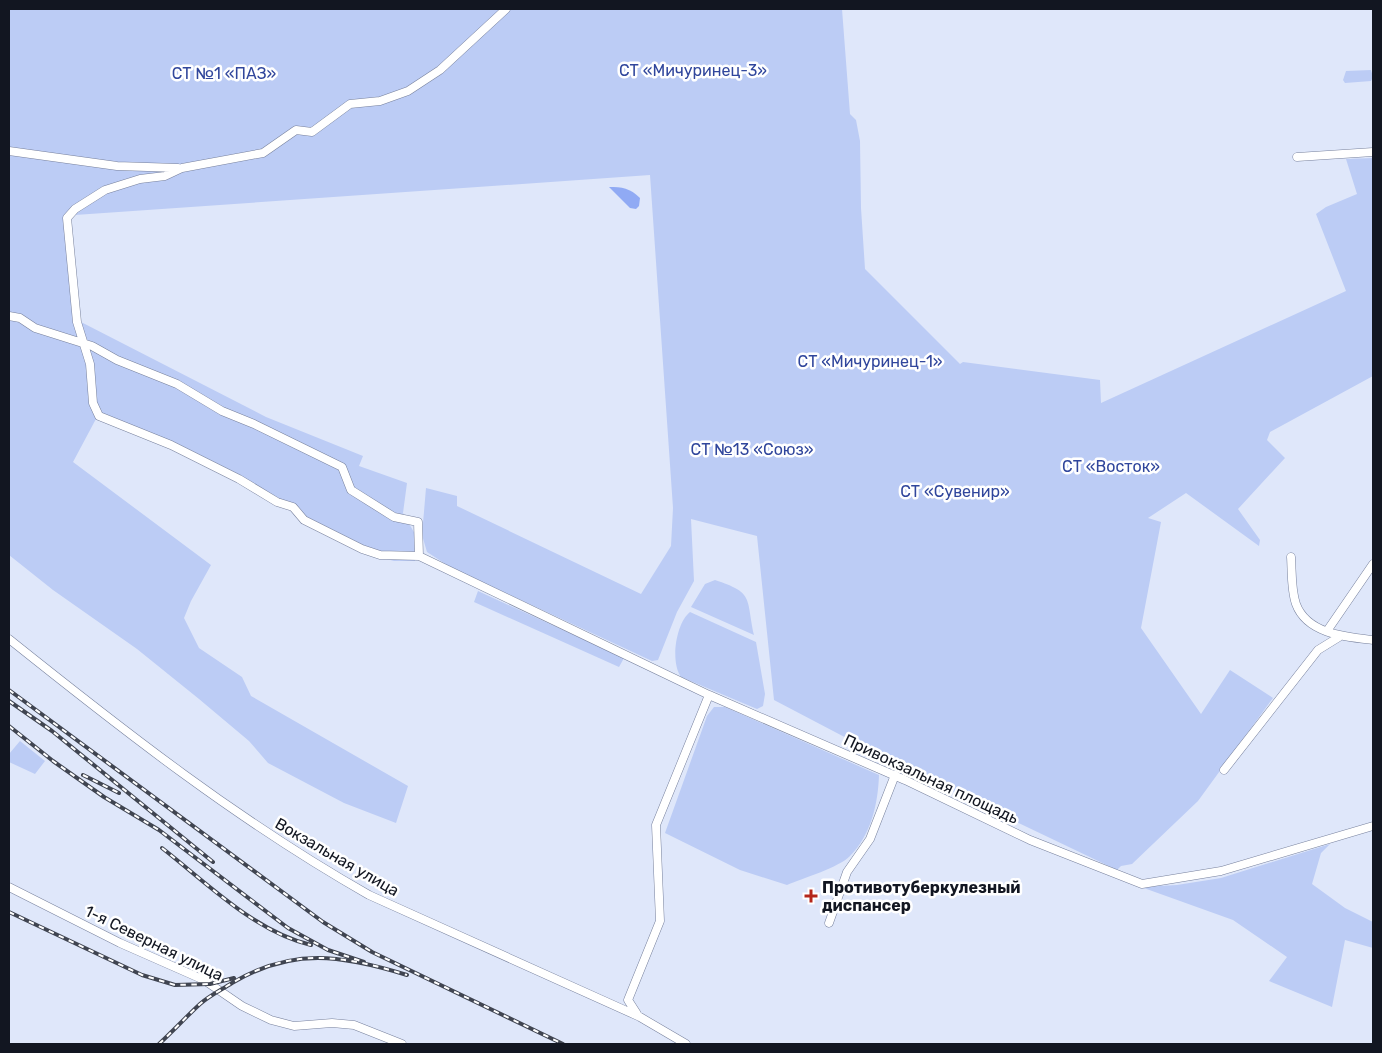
<svg xmlns="http://www.w3.org/2000/svg" width="1382" height="1053" viewBox="0 0 1382 1053" font-family="Rubik,sans-serif">
  <style>
    .green { fill: #bcccf5 }
    .water { fill: #90aaf4 }
    .lines { fill: none; stroke-linecap: round; stroke-linejoin: round }
    .street-casing { stroke: #77819d; stroke-width: 9 }
    .street { stroke: #fff; stroke-width: 8 }
    .rail-casing { stroke: #404551; stroke-width: 4 }
    .rail { stroke: #fff; stroke-width: 2; stroke-dasharray: 5.5; stroke-linecap: butt }
    .poi-dot { fill: #b5271b; stroke: #fff; stroke-width: 2 }
    .labels { text-anchor: middle; dominant-baseline: central; stroke-width: 5; stroke-linejoin: round; paint-order: stroke }
    .park-label { font-size: 16px; fill: #30469c; stroke: #fff }
    .street-label { font-size: 16px; fill: #121621; stroke: #fff }
    .poi-label { font-size: 16px; font-weight: bold; fill: #121621; stroke: #fff; text-anchor: start }
  </style>
  <rect width="100%" height="100%" fill="#dfe7fa"/>
  <path class="green" d="M9,9H842L850,114L856,120L860,141L861,208L865,269L960,364L963,362L1100,380L1101,403L1346,291L1316,214L1326,207L1357,194L1346,159L1373,158V376L1270,432L1267,440L1285,458L1238,509L1260,540L1259,546L1186,493L1148,518L1161,522L1141,628L1201,714L1230,670L1273,698L1198,801L1132,864L1121,866L1117,870L952,791L916,770L875,753L774,700L757,536L691,519L694,581L677,612L658,660L652,661L450,567L427,552L422,535L426,488L457,496V506L641,594L671,546L673,508L650,175L75,215L70,220L81,322L266,417L363,456L359,466L407,483L403,513L415,534V561H394L376,556L292,509L169,446L97,417L73,462L211,565L191,601L184,618L199,648L242,677L251,696L408,786L396,823L344,803L268,763L249,741L199,699L137,649L53,590L9,555Z
    M1371,70L1373,77L1371,81L1345,83L1343,80L1346,71Z
    M715,580C754,593 746,597 754,635L691,607L705,584Z
    M478,591L624,658L619,667L474,602Z
    M690,612L756,642L765,694L763,706L757,709L681,677C670,662 676,623 690,612Z
    M714,707H725L879,775C878,804 871,835 850,856C840,867 801,879 787,885L740,870L665,833L707,716Z
    M20,741L45,761L35,774L9,762V754Z
    M1330,844L1321,853L1312,884L1345,908L1373,922V948L1345,940L1332,1007L1269,981L1287,957L1233,920L1141,887L1177,885L1221,878Z"/>
  <path class="water" d="M609,187C622,187 630,188 640,198L639,206L636,209L630,208Z"/>
  <g class="lines">
    <g class="street-casing">
      <path id="street" d="M506,9L440,70L408,91L380,101L350,104L312,132L296,130L263,153L182,168L165,176L140,179L105,190L75,209L67,218L77,322L90,364L93,403L99,416L171,445L239,479L277,502L293,507L304,520L362,549L380,555L419,556L709,695L905,780L1030,840L1142,884L1221,871L1373,826
        M9,151L117,166L178,168
        M1297,157L1373,152
        M9,316L20,318L35,328L92,346L117,360L177,384L222,411L254,424L342,467L351,490L394,517L418,522L419,556
        M1291,557C1292,572 1291,590 1296,604C1307,634 1346,637 1373,640
        M1327,631L1373,564
        M9,639C124,731 240,822 369,895L640,1017L686,1044
        M1224,770L1318,650L1339,637
        M9,887L120,943L204,980L242,1006L271,1020L294,1026L332,1023L354,1025L402,1044
        M829,923L847,872L870,839L895,775
        M637,1014L628,1000L660,921L656,825L709,695"/>
    </g>
    <use href="#street" class="street"/>
    <g class="rail-casing">
      <path id="rail" d="M9,690L323,922L372,952L563,1044
        M9,701L52,731L213,862
        M9,726L53,761L104,797L159,830L288,928L328,950L364,962
        M83,775L119,793
        M162,848C207,883 255,932 311,945
        M9,912L142,975L175,985L210,984L234,978
        M159,1044C173,1031 186,1017 200,1004C209,996 221,990 232,983C293,947 342,955 407,975"/>
    </g>
    <use href="#rail" class="rail"/>
  </g>
  <path class="poi-dot" d="M808.5 888.5h5v5h5v5h-5v5h-5v-5h-5v-5h5z"/>
  <g class="labels">
    <g class="park-label">
      <text x="693" y="70">СТ «Мичуринец-3»</text>
      <text x="224" y="73">СТ №1 «ПАЗ»</text>
      <text x="870" y="361">СТ «Мичуринец-1»</text>
      <text x="752" y="449">СТ №13 «Союз»</text>
      <text x="1111" y="466">СТ «Восток»</text>
      <text x="955" y="491">СТ «Сувенир»</text>
    </g>
    <g class="street-label">
      <text transform="translate(931 779) rotate(25)">Привокзальная площадь</text>
      <text transform="translate(337 857) rotate(30)">Вокзальная улица</text>
      <text transform="translate(154 943) rotate(26)">1-я Северная улица</text>
    </g>
    <g class="poi-label">
      <text x="822" y="887">Противотуберкулезный<tspan x="822" dy="18">диспансер</tspan></text>
    </g>
  </g>
  <rect width="1382" height="1053" fill="none" stroke="#121621" stroke-width="20"/>
</svg>
